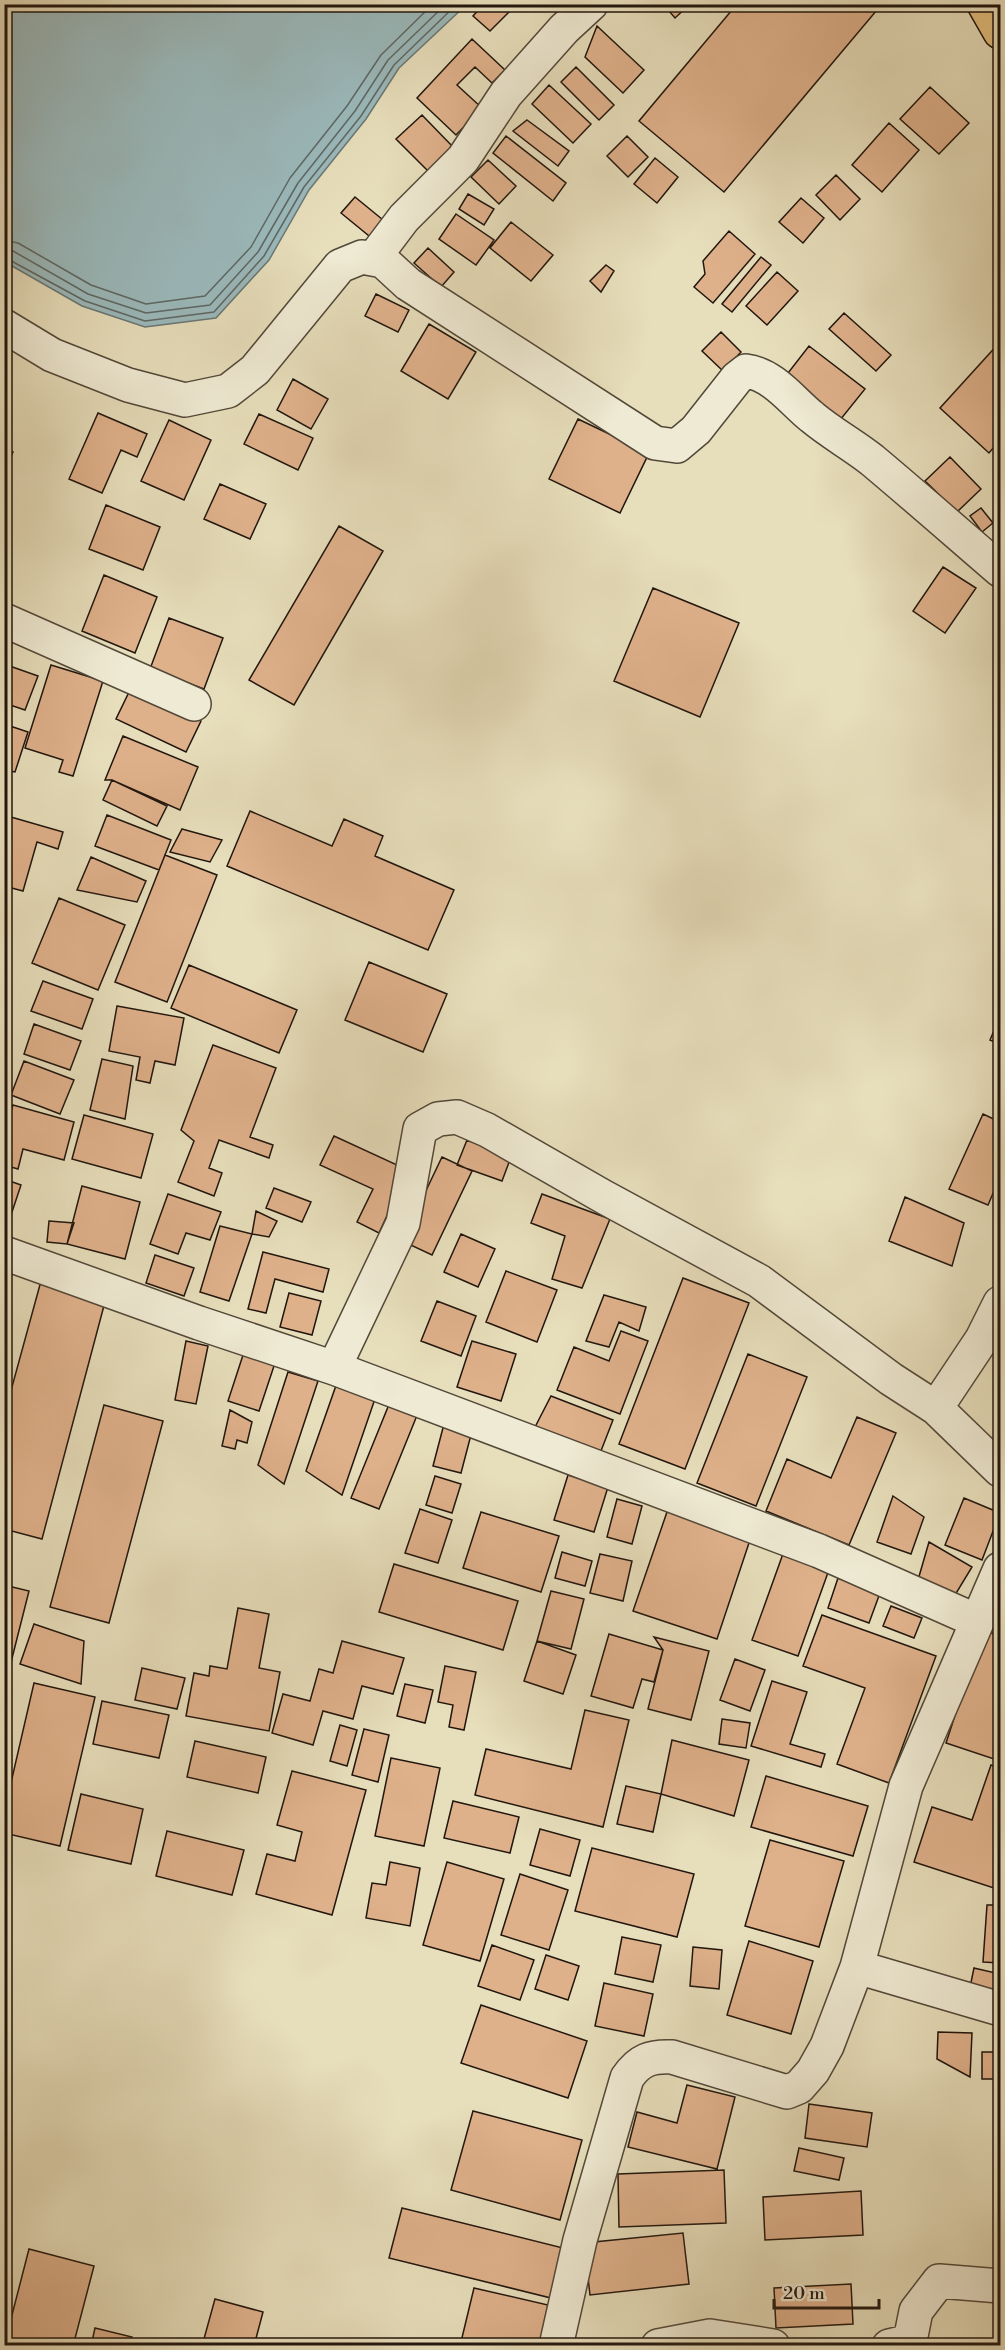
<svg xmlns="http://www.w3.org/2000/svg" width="1005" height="2350" viewBox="0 0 1005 2350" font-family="'Libre Bodoni',serif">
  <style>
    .water { fill: #9bb9bb; stroke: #6a7876; stroke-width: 1.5 }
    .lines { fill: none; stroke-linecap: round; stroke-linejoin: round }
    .shore { stroke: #5e6864; stroke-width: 1.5 }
    .building { fill: #dfb18b; stroke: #21160e; stroke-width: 1.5 }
    .minor-casing { stroke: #524839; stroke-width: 36 }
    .major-casing { stroke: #21160e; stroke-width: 36 }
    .minor { stroke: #efead3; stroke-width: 33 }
    .major { stroke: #e4bf7e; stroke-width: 33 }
  </style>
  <rect width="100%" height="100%" fill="#e7debb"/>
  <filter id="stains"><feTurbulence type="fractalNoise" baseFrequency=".00333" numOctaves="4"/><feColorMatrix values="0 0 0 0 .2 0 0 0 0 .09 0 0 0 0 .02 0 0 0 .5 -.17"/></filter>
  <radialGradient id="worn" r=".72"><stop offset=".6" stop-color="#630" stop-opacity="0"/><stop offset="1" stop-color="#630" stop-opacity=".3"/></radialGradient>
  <path class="water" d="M4,5L5,4L466,5L399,68L366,119L309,190L269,260L216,318L145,327L82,306L5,262Z"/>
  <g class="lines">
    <path class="shore" d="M4,240L18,243L91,285L146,304L205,296L251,247L290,178L347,106L381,55L433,4
      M4,249L13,251L88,294L146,313L210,305L258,252L298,183L355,111L388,60L446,4
      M4,257L85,301L145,321L214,312L264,256L304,187L361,116L394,65L457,4"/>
  </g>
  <path class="building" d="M484,4H503L510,11L490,31L473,16Z
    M663,4H690L675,18Z
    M737,4H882L724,192L639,121Z
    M597,26L644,70L623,93L585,57Z
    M472,39L505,70L492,83L475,67L457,85L482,108L456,135L417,98Z
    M576,67L614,105L599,120L561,82Z
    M549,85L591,124L573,143L532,104Z
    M930,87L969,123L939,154L900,119Z
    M422,115L454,148L429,172L396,139Z
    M527,120L569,151L558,166L513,131Z
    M889,123L919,150L882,192L852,165Z
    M506,136L566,183L553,201L493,153Z
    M627,136L648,157L628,177L607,156Z
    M655,158L678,177L657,203L634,184Z
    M488,160L516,186L499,204L471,177Z
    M836,175L860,199L840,220L816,195Z
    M468,194L494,209L484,225L459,209Z
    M355,197L388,224L374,240L341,213Z
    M801,198L824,218L803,243L779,222Z
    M456,214L494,240L476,265L439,239Z
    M511,222L553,255L531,281L490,248Z
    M729,231L755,254L713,303L694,287L705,274L703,261Z
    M428,248L454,272L441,287L414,263Z
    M761,257L771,265L732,312L722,304Z
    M606,265L614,271L601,292L590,281Z
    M777,272L798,291L767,325L746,306Z
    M376,294L409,310L398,332L365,316Z
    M844,313L891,355L876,371L829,329Z
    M429,324L476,352L448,399L401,371Z
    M721,332L741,352L723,371L702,351Z
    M1000,342V440L989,453L940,408Z
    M809,346L865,389L836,425L781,382Z
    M293,379L328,399L311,429L277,410Z
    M98,413L147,434L137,457L121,450L102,493L69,479Z
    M259,414L313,438L298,470L244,444Z
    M578,419L649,453L620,513L549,479Z
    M169,420L211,440L184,500L141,481Z
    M4,449L13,452L4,473Z
    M950,457L981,489L957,512L925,481Z
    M220,484L266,504L250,539L204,519Z
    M106,505L160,527L143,570L89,549Z
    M981,508L993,523L982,532L970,516Z
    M339,526L383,551L294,705L249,680Z
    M943,567L976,588L945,633L913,611Z
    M104,575L157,597L135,653L82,631Z
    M653,588L739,623L700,717L614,681Z
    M169,618L223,638L204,689L150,669Z
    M4,664L38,676L25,710L4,703Z
    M51,665L103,681L73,776L59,772L63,760L25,748Z
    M131,688L201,721L186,752L116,719Z
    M4,724L28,732L15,772L4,770Z
    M123,736L198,767L180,810L112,780H105Z
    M112,780L167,806L157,826L103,800Z
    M250,811L332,846L344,819L383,836L375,856L454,890L428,950L227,866Z
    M4,815L63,832L58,849L37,842L23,891L4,886Z
    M107,815L171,840L159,870L95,846Z
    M182,829L222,840L210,862L170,852Z
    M165,855L217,875L167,1002L115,982Z
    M91,857L146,881L137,902L77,890Z
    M59,898L125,925L98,990L32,963Z
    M4,948L11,950L7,965H4Z
    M369,962L447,994L423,1052L345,1020Z
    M189,965L297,1010L279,1053L171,1008Z
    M43,981L93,999L82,1029L31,1011Z
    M117,1006L184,1018L175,1065L155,1061L150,1083L136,1080L140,1057L109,1051Z
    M1000,1016V1044L990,1040Z
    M34,1024L81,1041L70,1070L24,1054Z
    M213,1045L276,1068L250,1137L273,1145L269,1158L219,1140L209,1168L222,1173L214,1196L178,1182L194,1141L181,1130Z
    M102,1059L133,1066L125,1119L90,1110Z
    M24,1061L74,1080L60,1114L11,1095Z
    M13,1105L74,1122L64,1160L23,1149L18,1169L4,1165V1132Z
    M983,1114L1000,1122V1177L988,1205L949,1189Z
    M84,1115L153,1134L141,1178L72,1159Z
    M334,1136L408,1170L379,1233L357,1222L373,1189L320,1165Z
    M467,1140L511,1157L502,1181L457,1165Z
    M442,1157L472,1171L432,1255L402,1241Z
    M4,1179L21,1185L9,1221L4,1219Z
    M82,1186L140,1202L125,1259L67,1244Z
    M274,1188L311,1202L302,1222L266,1208Z
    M168,1194L221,1212L210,1240L186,1233L178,1254L150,1244Z
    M542,1194L610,1219L582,1288L552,1279L565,1236L531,1223Z
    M905,1197L964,1223L952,1266L889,1241Z
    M256,1211L277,1221L269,1237L252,1234Z
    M49,1221L74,1223L67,1244L47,1242Z
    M220,1226L252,1234L229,1301L200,1292Z
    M461,1234L495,1249L478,1287L444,1272Z
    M263,1252L329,1269L323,1292L275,1279L266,1313L248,1309Z
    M155,1255L194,1268L184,1296L146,1283Z
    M506,1271L557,1290L537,1342L486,1322Z
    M683,1278L749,1303L685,1469L619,1444Z
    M41,1281L106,1298L42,1539L4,1529V1416Z
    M289,1293L321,1301L312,1335L280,1327Z
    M604,1295L646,1307L639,1331L619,1322L609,1347L586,1341Z
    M437,1301L476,1316L461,1356L421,1341Z
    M621,1331L648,1341L620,1414L557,1390L574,1347L609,1361Z
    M186,1341L208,1346L196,1404L175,1400Z
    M472,1341L516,1354L501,1401L457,1387Z
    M244,1352L275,1363L259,1411L228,1401Z
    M748,1354L807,1377L756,1506L697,1483Z
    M288,1372L318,1381L284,1484L258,1465Z
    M339,1377L378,1390L342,1495L306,1471Z
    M551,1396L613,1420L599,1456L534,1429Z
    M390,1402L418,1413L379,1509L351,1498Z
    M104,1405L163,1421L109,1623L50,1607Z
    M230,1410L252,1422L247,1443L237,1440L235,1449L222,1446Z
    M857,1417L896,1433L849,1545L766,1511L787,1459L831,1478Z
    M444,1424L472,1431L461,1473L433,1466Z
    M568,1475L608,1487L594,1532L554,1520Z
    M435,1476L461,1484L452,1513L426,1505Z
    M893,1496L924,1517L911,1554L877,1542Z
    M964,1498L1000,1513L982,1560L945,1545Z
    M617,1499L642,1506L632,1544L607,1537Z
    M420,1509L452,1520L438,1563L405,1553Z
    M668,1509L751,1537L717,1639L633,1611Z
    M481,1512L559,1536L541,1592L463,1568Z
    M929,1542L972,1567L952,1600L918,1580Z
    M784,1551L830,1567L798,1656L752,1640Z
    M562,1552L592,1561L585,1586L555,1578Z
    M600,1554L632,1561L623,1601L590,1593Z
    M394,1564L518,1601L503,1650L379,1612Z
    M838,1578L880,1593L869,1623L828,1608Z
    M4,1585L29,1591L4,1690Z
    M551,1591L584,1599L571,1649L537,1641Z
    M891,1606L922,1618L914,1638L883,1626Z
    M238,1608L269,1614L259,1668L280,1672L269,1731L186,1716L194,1673L209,1676L210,1666L227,1669Z
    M822,1615L936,1656L889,1783L837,1764L865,1688L803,1666Z
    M34,1624L84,1641L81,1684L20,1664Z
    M983,1630L1000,1636V1761L946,1743Z
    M609,1634L663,1650L654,1682L642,1679L633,1708L591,1696Z
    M654,1637L709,1651L691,1720L648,1709L663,1650Z
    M342,1641L404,1658L393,1694L362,1686L353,1719L323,1711L313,1745L272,1733L283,1694L310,1701L319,1669L333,1673Z
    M537,1641L576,1655L563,1694L524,1681Z
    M735,1659L765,1670L750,1711L720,1700Z
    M445,1666L476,1672L464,1730L449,1727L453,1705L438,1702Z
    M142,1668L185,1678L177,1709L135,1700Z
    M772,1681L807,1692L790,1744L825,1754L821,1767L751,1746Z
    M34,1683L95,1697L60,1846L4,1833V1813Z
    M405,1684L433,1690L425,1723L397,1716Z
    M102,1701L169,1715L159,1758L93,1744Z
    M585,1710L629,1720L603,1827L475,1795L486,1749L571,1769Z
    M722,1719L750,1723L746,1748L719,1744Z
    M340,1725L357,1730L347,1766L330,1761Z
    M364,1729L389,1735L378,1782L352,1775Z
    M672,1740L749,1760L734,1816L661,1794Z
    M195,1741L266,1757L258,1793L187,1777Z
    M391,1758L440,1768L424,1846L375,1836Z
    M991,1765L1000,1768V1890L914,1862L932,1807L972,1820Z
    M292,1771L366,1790L332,1915L256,1894L267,1854L295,1861L302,1832L277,1825Z
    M766,1776L868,1806L853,1856L751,1827Z
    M626,1786L661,1794L653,1832L617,1824Z
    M81,1794L143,1809L131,1864L68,1850Z
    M453,1801L519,1817L510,1853L444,1838Z
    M540,1829L580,1840L570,1876L530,1865Z
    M167,1831L244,1850L232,1895L156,1876Z
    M770,1840L844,1861L819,1947L745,1926Z
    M592,1848L694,1874L677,1937L575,1911Z
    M390,1862L420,1868L410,1926L366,1918L372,1883L386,1885Z
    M447,1862L504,1879L480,1961L423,1945Z
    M520,1874L568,1890L549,1950L501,1935Z
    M987,1905H1000V1963L983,1962Z
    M622,1937L661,1945L653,1982L615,1974Z
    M749,1941L813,1961L791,2034L727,2015Z
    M492,1945L534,1960L520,2000L478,1986Z
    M693,1947L722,1950L719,1989L690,1986Z
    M546,1955L579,1966L568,2000L535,1989Z
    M974,1968L1000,1974V1999L969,1992Z
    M604,1983L653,1994L644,2036L595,2026Z
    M481,2005L587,2041L568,2098L461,2063Z
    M938,2032L972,2033L970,2077L937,2059Z
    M982,2052H1000V2079H982Z
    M687,2085L735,2097L717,2169L628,2147L637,2112L677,2123Z
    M809,2104L872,2113L867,2147L805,2138Z
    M473,2111L582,2140L560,2220L451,2190Z
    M799,2148L844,2158L839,2180L794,2171Z
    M724,2170L726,2223L619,2227L618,2174Z
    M861,2191L863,2235L765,2240L763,2197Z
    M402,2208L567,2249L555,2299L389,2258Z
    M683,2233L689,2284L590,2295L584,2243Z
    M29,2249L94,2266L73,2346H4Z
    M851,2284L853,2324L776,2328L774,2288Z
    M474,2288L548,2305L539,2346H460Z
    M215,2299L263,2312L254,2346H202Z
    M95,2328L132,2337L130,2346H91Z"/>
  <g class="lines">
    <g class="minor-casing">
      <path id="minor" d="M373,259L404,218L463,159L506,94L564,29L591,4
        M4,326L52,355L128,385L185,400L228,391L255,370L340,266L362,257L383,261L408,284L655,443L677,446L696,430L737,378L746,371C774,375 792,401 812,417C831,433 853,445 872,460C915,496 957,533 1000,570
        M4,620L194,704
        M4,1253L199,1323L334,1368L819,1551L977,1621
        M334,1368L403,1223L420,1129L438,1119L457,1117L487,1130L604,1197L759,1281L891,1379L936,1408L1000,1470
        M936,1408L982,1339L1000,1303
        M857,1967L1000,2009
        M556,2346L580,2240L627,2078C639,2060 651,2056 672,2057L787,2092L799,2087L813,2071L827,2046L857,1967L906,1786L1000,1569
        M658,2346L710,2336L773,2346
        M889,2346L910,2341L916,2311L939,2281L1000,2286"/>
    </g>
    <g class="major-casing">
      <path id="major" d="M984,4L1000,32"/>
    </g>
    <use href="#minor" class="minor"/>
    <use href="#major" class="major"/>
  </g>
  <rect width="1005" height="2350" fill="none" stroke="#e7debb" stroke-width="24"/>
  <rect x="6" y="6" width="993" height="2338" fill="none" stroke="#21160e" stroke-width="3"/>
  <rect x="12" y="12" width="981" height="2326" fill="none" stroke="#21160e" stroke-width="1.5"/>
  <path d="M774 2299v9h105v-9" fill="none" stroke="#21160e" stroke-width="3"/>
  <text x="783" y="2299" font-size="18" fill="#21160e" stroke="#efead3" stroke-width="4.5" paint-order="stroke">20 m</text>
  <rect width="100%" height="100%" filter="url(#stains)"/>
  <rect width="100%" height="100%" fill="url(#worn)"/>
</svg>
